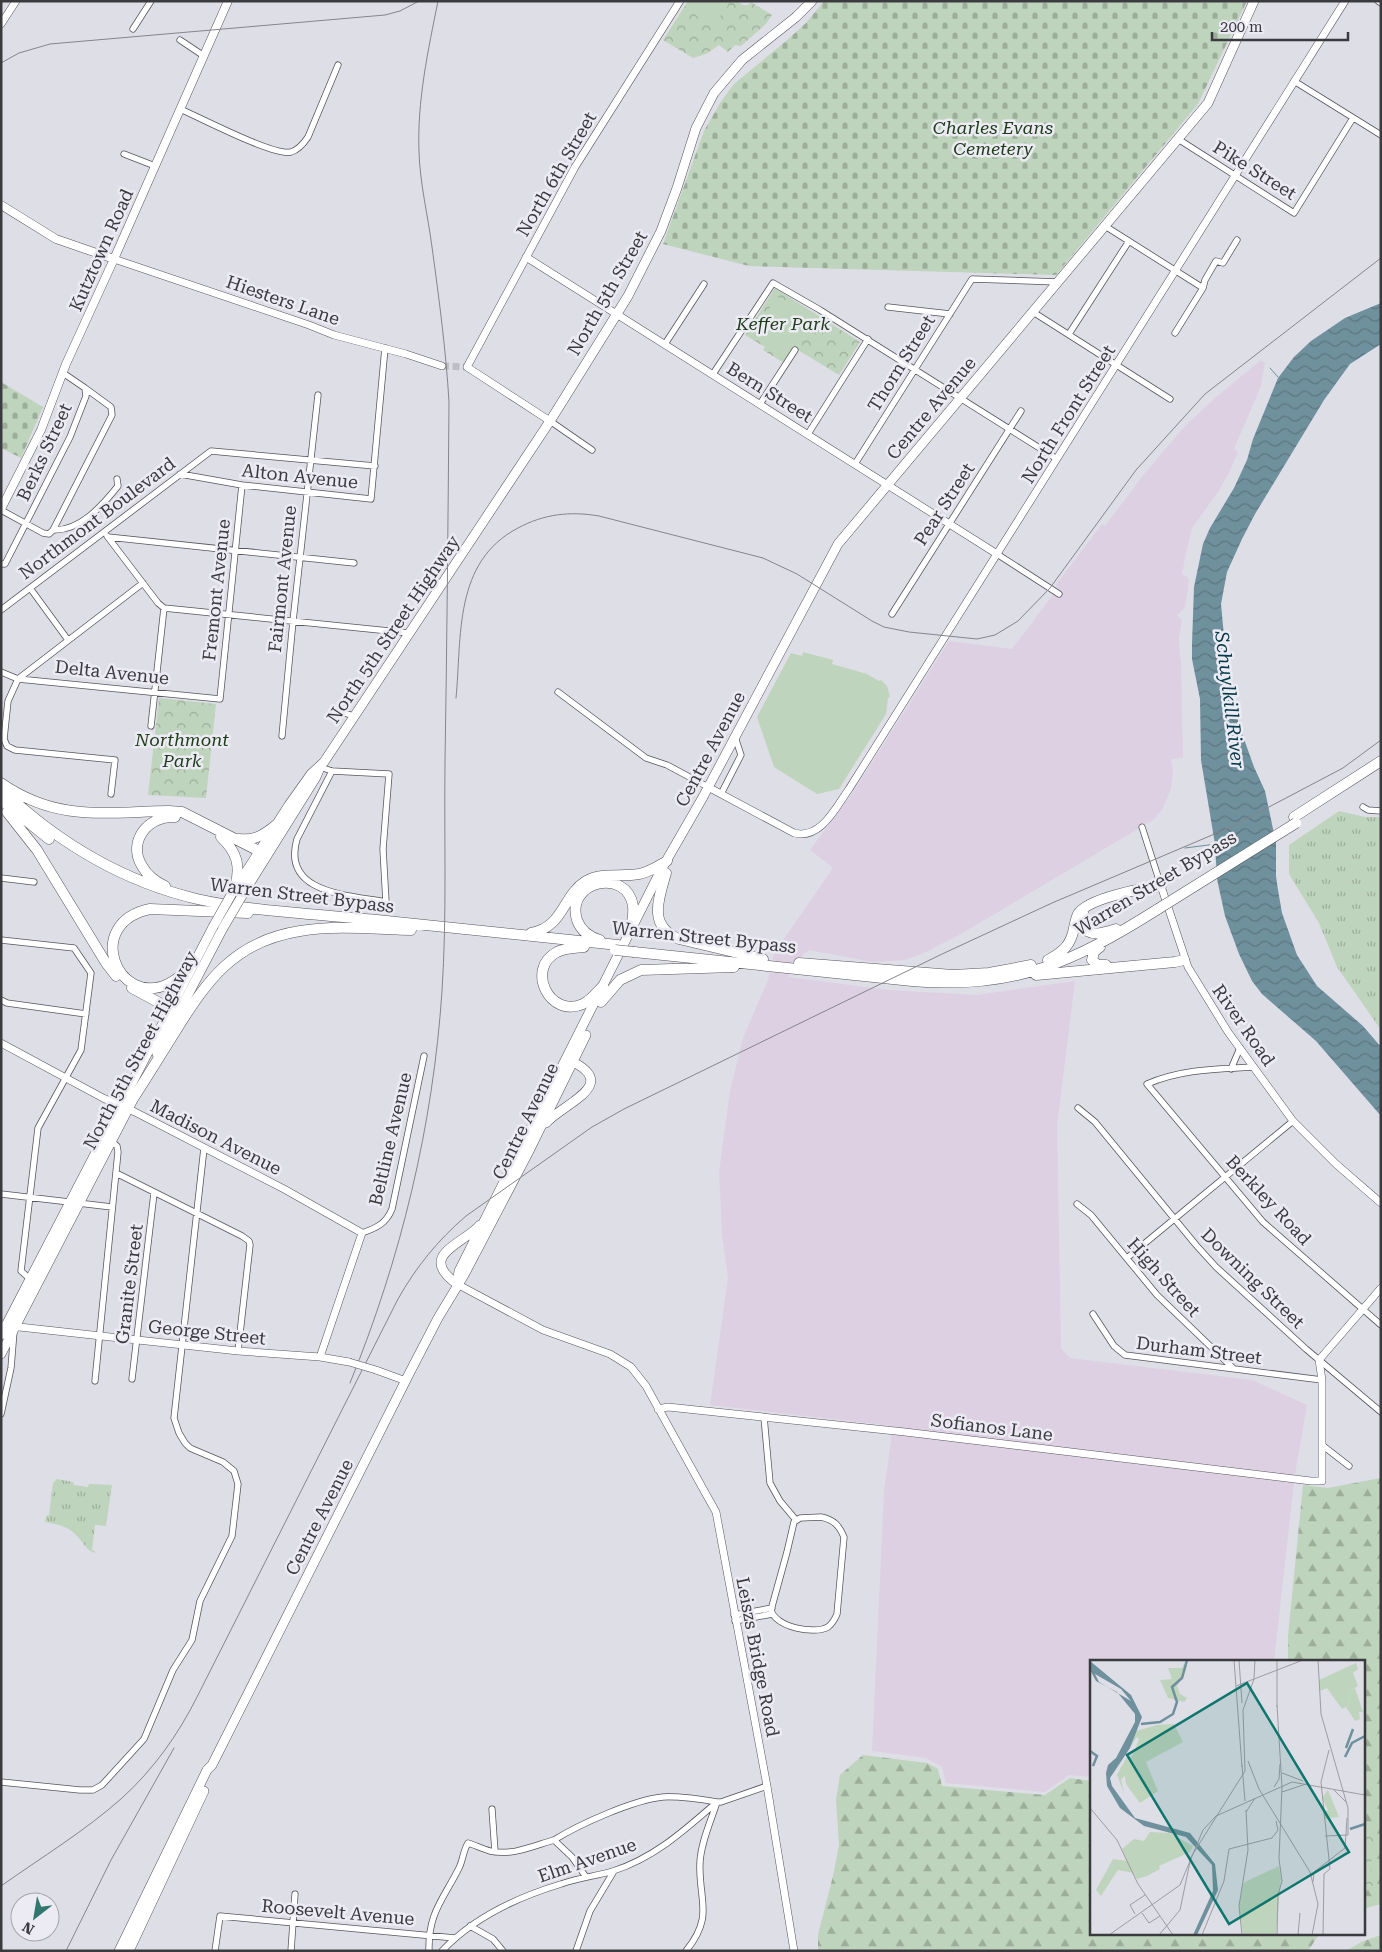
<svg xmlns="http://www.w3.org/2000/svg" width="1382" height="1952" viewBox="0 0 1382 1952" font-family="'Roboto Serif',serif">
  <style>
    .industrial { fill: #ddd0e3 }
    .grass { fill: url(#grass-tufts) }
    .forest { fill: url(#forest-firs) }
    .cemetery { fill: url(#cemetery-stones) }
    .park { fill: url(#park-crowns) }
    .garden { fill: #bfd4bc }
    .water { fill: url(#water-waves) }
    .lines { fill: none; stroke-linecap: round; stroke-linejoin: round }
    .stream { stroke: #6f909d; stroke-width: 1 }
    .tertiary-tunnel { stroke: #bdbdc5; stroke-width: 7; stroke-dasharray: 7 3.5; stroke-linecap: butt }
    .minor-casing { stroke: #56555d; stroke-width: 7 }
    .tertiary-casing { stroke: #56555d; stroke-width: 8 }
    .secondary-casing { stroke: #56555d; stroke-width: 9 }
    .primary-casing { stroke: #56555d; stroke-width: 10 }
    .motorway-casing { stroke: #56555d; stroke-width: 11 }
    .minor { stroke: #fff; stroke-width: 5.5 }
    .tertiary { stroke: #fff; stroke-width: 7 }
    .secondary { stroke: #fff; stroke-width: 8 }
    .primary { stroke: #fff; stroke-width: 9 }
    .motorway { stroke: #fff; stroke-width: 10 }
    .rail { stroke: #86858c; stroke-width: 1 }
    .tertiary-bridge-casing { stroke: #56555d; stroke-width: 8; stroke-linecap: butt }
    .primary-bridge-casing { stroke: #56555d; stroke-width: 10; stroke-linecap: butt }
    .motorway-bridge-casing { stroke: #56555d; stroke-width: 11; stroke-linecap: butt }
    .tertiary-bridge { stroke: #fff; stroke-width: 7 }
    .primary-bridge { stroke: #fff; stroke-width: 9 }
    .motorway-bridge { stroke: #fff; stroke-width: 10 }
    .labels { text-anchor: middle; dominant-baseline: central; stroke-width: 5; stroke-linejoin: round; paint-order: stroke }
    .park-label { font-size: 18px; font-style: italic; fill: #1d3c18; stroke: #ecebf4 }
    .street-label { font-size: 18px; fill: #3b3a3e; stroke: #ecebf4 }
    .water-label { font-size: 19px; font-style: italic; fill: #053a49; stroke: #ecebf4 }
    .inset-river { fill: none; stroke: #6f909d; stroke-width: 2.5 }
    .inset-road { fill: none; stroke: #9d9ca3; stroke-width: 1 }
    .view { fill: #0f766e; fill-opacity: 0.15; stroke: #0f766e; stroke-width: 2.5 }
    .inset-edge { fill: none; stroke: #3b3a3e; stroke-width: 2.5 }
  </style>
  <defs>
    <pattern id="grass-tufts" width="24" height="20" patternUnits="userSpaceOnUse" patternTransform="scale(1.25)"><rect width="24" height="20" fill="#bfd4bc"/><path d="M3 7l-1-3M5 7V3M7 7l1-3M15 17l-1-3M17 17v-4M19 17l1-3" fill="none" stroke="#9cad9a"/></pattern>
    <pattern id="forest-firs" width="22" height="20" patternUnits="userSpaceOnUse" patternTransform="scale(1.25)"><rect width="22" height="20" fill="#bfd4bc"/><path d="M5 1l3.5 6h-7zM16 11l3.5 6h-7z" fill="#9cad9a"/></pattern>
    <pattern id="cemetery-stones" width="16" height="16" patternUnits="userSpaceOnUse" patternTransform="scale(1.25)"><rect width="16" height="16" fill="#bfd4bc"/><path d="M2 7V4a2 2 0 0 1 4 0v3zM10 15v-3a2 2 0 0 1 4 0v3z" fill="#9cad9a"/></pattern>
    <pattern id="park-crowns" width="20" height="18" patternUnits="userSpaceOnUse" patternTransform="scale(1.25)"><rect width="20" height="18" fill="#bfd4bc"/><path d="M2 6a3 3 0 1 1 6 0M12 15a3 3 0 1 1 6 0" fill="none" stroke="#9cad9a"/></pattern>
    <pattern id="water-waves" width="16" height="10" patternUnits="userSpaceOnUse" patternTransform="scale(1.25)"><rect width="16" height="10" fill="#6f909d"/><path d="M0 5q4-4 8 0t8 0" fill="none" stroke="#5c7781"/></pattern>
  </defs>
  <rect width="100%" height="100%" fill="#dedee7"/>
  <path class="industrial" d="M1261,360L1265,363L1261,386L1234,449L1238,452L1229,473L1218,492L1192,528L1186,553L1182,574L1189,579L1188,589L1185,607L1177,616L1182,620L1179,638L1180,657L1181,658L1183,758L1171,759L1173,771L1171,789L1162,810L1153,820L961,934L924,953L905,960L873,962L809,950L799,958L788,977L889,990L976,995L1075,981L1057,1126L1061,1348L1070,1358L1252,1380L1307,1405L1295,1474L1274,1661H1091V1777L1069,1775L1045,1792L946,1783L942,1767L926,1758L872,1751L884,1491L893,1426L710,1405L728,1278L722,1234L719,1172L730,1091L743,1038L768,980L774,953L833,868L810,850L852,794L949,641L1012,649L1058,588L1056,585L1102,524L1105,526L1145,473L1185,426L1215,398Z"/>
  <path class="grass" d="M1339,811L1365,817H1381V1030L1337,967L1319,923L1289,874V845Z
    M57,1479L73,1482L74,1485L88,1487L89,1484L112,1485L106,1526L95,1525L92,1550L95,1551V1553C86,1551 82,1540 75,1534C67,1526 56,1524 45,1522L46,1516L49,1515L53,1483Z"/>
  <path class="forest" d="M1381,1478V1904L1363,1909V1661H1288V1636L1303,1485L1328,1488Z
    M863,1755L927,1763L938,1769L942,1786L1045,1795L1070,1778L1091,1781V1933H1320L1308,1951H818V1935L833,1876L839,1845L836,1800L840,1775Z
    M1381,1935V1949L1346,1951L1361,1942Z"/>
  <path class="cemetery" d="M824,1H1247L1198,104L1056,275L749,266L663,244L704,131L720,103L734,84L786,41L806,23Z
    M1,382L43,407L21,458L1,448Z"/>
  <path class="park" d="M688,1H737L743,5H748L751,2L772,15L766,24L741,46L735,45L728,52L719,45L706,54L693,58L663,40Z
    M775,288L860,342L839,375L793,347L784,363L763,350L765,347L745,335Z
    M159,698L216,704L206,798L148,795Z
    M1363,1826L1375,1835L1379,1842C1370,1859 1369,1866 1373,1885L1363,1894Z"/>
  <path class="garden" d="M694,1H729V3C722,24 697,27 691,6Z
    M778,297L794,305L813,320L814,323L795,347H793L787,357C759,336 755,324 778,297Z
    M803,652L833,660L832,664L867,674L879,681L881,680L887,686L890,697L888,698L886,714L839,789L817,794L774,767L757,717L791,653L802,656Z"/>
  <path class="water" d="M1381,303V344L1350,364L1324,400L1255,514L1242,539L1227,572L1221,604L1229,690L1240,728L1254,767L1265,791L1276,843V876L1278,890L1282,913L1297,955L1317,986L1363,1026L1381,1047V1116L1316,1041L1262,994L1252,981L1239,954L1225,916L1217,879L1215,844L1201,760L1200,699L1192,659V644L1194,587L1203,544L1210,528L1234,488L1247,460L1253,439L1278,378L1294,357L1311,341L1345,318Z"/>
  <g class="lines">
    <path class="stream" d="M1270,368L1278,377
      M1185,848L1216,844"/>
    <path class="tertiary-tunnel" d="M442,366L467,367"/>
    <g class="minor-casing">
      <path id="minor" d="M1378,1L1381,3
        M133,29L151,1
        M180,40L204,56
        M1294,81L1381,135
        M180,109C201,118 273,156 291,152C298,150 304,143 308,137L338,65
        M1178,139L1294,213L1353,118
        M124,154L155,166
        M1105,226L1203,288
        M888,307L950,314
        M1033,312L1170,399
        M1175,333L1203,288L1205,280L1216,261L1223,263L1237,240
        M1069,334L1129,241
        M665,344L704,284
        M713,374L773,283L820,310L1057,459
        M760,404L795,350
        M550,421L592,450
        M808,434L868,339
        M855,464L972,279L1058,282
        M180,474L242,485L371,499L385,348
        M1,510L43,533L49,534L53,530L112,415L111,407L85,388
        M53,530C80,531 102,506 118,486L117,479
        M107,536L158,603L164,608L151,726
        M108,537L354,563
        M997,554L1059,594
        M1,564H5L70,437L86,396L85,388L63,373
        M30,588L68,640
        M164,608L409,633
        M1,610L211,451L375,466
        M892,614L1021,411
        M1,672L18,679L220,699L242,485
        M558,692L646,758L667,765L708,787
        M338,711L354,716
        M282,736L293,621L318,395
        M320,767L332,771L389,774L383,849L386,902C350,895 281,894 297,839L332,771
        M111,794L115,760L15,750L7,746L4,739L8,701L18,679L143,583
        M721,794L741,755L735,737
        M1363,807L1368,810L1381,811
        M1142,827L1161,886
        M1,878L34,882
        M1,940L74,948L91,973L81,1050L38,1128L21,1271L30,1279
        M1,1000L7,1003L86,1014
        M1253,1067C1217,1069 1181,1069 1147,1084L1263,1222L1381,1325
        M1231,1069L1240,1048
        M1078,1108L1095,1122L1196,1245L1216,1267L1306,1349L1381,1412
        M116,1173L242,1236L249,1241L250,1245L238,1351
        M1,1194L112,1207
        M1077,1204L1091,1215L1157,1295L1233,1368
        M362,1233C376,1228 386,1224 392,1209L424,1056
        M1127,1258L1293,1121
        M1093,1314L1114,1346L1125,1355L1322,1380
        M132,1379L154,1193
        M95,1381L118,1152L117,1146L111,1141
        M1,1414L11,1368L14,1331
        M764,1417L770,1483L780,1501L796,1520
        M1322,1445L1349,1466
        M821,1517C834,1520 839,1525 844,1537L837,1614C835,1619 833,1623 828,1627C814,1635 775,1627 771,1610L787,1552L794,1522L800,1518Z
        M734,1615L772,1608
        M735,1621L772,1614
        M1,1782L80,1790H93L102,1785L144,1739L173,1670L192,1640L200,1601L232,1536L238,1484L234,1471L223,1462L190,1448L185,1443L179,1433L174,1418L204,1148
        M492,1809L495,1852
        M554,1840C580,1824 633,1800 663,1797C681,1796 699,1799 717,1802C711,1821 701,1842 700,1862C698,1900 715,1915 686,1951
        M470,1926L493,1939L503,1951
        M215,1951L220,1916L455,1938
        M291,1951L295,1894
        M429,1951C428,1913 443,1900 459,1868C463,1860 463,1851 468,1843C475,1845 482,1849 490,1851C513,1856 533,1846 554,1840L572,1857L586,1877
        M442,1951C473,1918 518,1897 561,1884C578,1878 596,1876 613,1871C654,1858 685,1830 717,1802H721L767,1786
        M576,1951L590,1911L614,1871"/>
    </g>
    <g class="tertiary-casing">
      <path id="tertiary" d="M1,24L16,1
        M526,257L997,554
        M114,259L309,325L334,335L406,354L442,366
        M550,421L467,367L575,167L680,1
        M708,787L794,833C821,840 836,807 849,789L1345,1
        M1161,886L1188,967L1228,1032L1293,1121L1336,1164L1381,1203
        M1,1043L103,1098L135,1112L284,1189L362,1233L320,1357
        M457,1284L543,1330L610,1354L631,1367L646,1386L707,1496L716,1512L767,1786L794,1951
        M1,1325L238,1351L320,1357L349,1362
        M376,1370L406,1381
        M658,1409L668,1407L905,1432L1311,1481H1322V1380L1319,1360L1381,1288"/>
    </g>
    <g class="secondary-casing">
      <path id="secondary" d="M1,205L56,239L114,259
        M1,509L41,430L66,364L114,259L228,1"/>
    </g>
    <g class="primary-casing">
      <path id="primary" d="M237,886L289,805L311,774L324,762L552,418L628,296L661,231L677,188L696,128L714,93L742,60L796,17L812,1
        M246,889L316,777L319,770
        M157,1054L223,928
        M546,1123C565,1102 623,1084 567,1059
        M457,1284L459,1271L661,870L703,797L838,544L1208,103L1254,1
        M457,1284C417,1255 462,1245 480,1225
        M1,1335L213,927
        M1,1354L137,1092
        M119,1951L207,1770L212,1765L410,1372L438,1318L464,1275L528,1153L586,1035
        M129,1951L204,1791"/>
    </g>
    <g class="motorway-casing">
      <path id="motorway" d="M1,783C57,822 105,812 169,811L182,812L259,851
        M1,789C57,842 121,881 197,899C255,912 317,914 377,920C457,928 537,937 618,945
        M1,800L49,839
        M7,812L37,850L106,963L116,976
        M1294,817L1381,761
        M221,837C237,852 241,866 235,888
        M239,839C254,841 264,835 276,825
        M666,873C659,898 647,926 679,939L763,959
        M165,886C156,882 147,875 142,866C127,842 148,815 175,817
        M1083,913L1081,919V925C1090,938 1103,933 1116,929
        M531,933C564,927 562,896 586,881C602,872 622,877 639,874C650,872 658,866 667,861
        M600,940C589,937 581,931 577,920C565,881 627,867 633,906C634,915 632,924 629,933
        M584,947C575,948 565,948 557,952C525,969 550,1019 583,1004C591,1000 597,992 603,986
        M1100,947L1094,952L1092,960L1098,965H1106
        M634,952L912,981C1014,990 1074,962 1158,909
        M1048,960C1063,952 1071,945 1074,928C1075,923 1076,918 1078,914C1088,898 1143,888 1161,886
        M194,961C186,970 179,979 168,984C117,1008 83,923 150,909L248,913
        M799,963L953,975L989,973L1031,965
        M1036,975L1175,962L1184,960
        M132,988L169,1008
        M601,1002L620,980L641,970L734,967
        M134,1097C148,1076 161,1054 175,1032C207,980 235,941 300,931C336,925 374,929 411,930"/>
    </g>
    <use href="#minor" class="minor"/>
    <use href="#tertiary" class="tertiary"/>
    <use href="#secondary" class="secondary"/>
    <use href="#primary" class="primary"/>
    <use href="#motorway" class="motorway"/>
    <path class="rail" d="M1,63L19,53L50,44L385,15L400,11L419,1
      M456,698C462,637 453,562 518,528C544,514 570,511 599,516L763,558L797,574L872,621L884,627L909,632L977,639L995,635L1018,621L1050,588L1136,470L1205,394L1381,258
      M350,1383C401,1258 433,1126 442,991C447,915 444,838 445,762C447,642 448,522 449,402C446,351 439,298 432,247C428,216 420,184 419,152C417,101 428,51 438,1
      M1,1886C42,1857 85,1831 122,1798C153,1770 178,1735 197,1697L398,1299C416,1267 438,1240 466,1216L592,1127L624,1109L940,955L1052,903L1231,827L1343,768L1381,740
      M66,1951L111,1860L174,1748"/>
    <g class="tertiary-bridge-casing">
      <path id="tertiary-bridge" d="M349,1362L376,1370"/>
    </g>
    <g class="primary-bridge-casing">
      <path id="primary-bridge" d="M213,927L235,888
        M223,928L246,889"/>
    </g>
    <g class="motorway-bridge-casing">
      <path id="motorway-bridge" d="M1158,909L1296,823
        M615,950L634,952"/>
    </g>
    <use href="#tertiary-bridge" class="tertiary-bridge"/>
    <use href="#primary-bridge" class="primary-bridge"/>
    <use href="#motorway-bridge" class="motorway-bridge"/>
  </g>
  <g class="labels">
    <g class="park-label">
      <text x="993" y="127">Charles Evans<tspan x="993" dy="21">Cemetery</tspan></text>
      <text x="783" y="323">Keffer Park</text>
      <text x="182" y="739">Northmont<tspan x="182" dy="21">Park</tspan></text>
    </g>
    <g class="street-label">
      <text transform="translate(1255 170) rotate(32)">Pike Street</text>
      <text transform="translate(556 174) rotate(-60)">North 6th Street</text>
      <text transform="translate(101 250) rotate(-66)">Kutztown Road</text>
      <text transform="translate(607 293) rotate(-60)">North 5th Street</text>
      <text transform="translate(283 300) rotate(19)">Hiesters Lane</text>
      <text transform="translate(901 363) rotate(-58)">Thorn Street</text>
      <text transform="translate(770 392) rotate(32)">Bern Street</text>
      <text transform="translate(931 408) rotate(-50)">Centre Avenue</text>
      <text transform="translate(1068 414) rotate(-58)">North Front Street</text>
      <text transform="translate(44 452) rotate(-65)">Berks Street</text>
      <text transform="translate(300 476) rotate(6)">Alton Avenue</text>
      <text transform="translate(944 504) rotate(-57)">Pear Street</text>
      <text transform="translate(97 518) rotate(-37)">Northmont Boulevard</text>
      <text transform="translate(282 579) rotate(-84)">Fairmont Avenue</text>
      <text transform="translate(216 590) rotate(-84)">Fremont Avenue</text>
      <text transform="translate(393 629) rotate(-56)">North 5th Street Highway</text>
      <text transform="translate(112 672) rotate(6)">Delta Avenue</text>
      <text transform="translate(710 749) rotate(-62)">Centre Avenue</text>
      <text transform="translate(1155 883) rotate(-31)">Warren Street Bypass</text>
      <text transform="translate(302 895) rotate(7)">Warren Street Bypass</text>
      <text transform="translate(704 937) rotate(6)">Warren Street Bypass</text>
      <text transform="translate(1244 1025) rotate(55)">River Road</text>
      <text transform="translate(140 1050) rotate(-62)">North 5th Street Highway</text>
      <text transform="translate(525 1121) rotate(-64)">Centre Avenue</text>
      <text transform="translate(216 1137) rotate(27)">Madison Avenue</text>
      <text transform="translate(390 1139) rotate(-77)">Beltline Avenue</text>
      <text transform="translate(1269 1200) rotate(47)">Berkley Road</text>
      <text transform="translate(1164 1277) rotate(48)">High Street</text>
      <text transform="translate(1253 1278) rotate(44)">Downing Street</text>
      <text transform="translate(129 1284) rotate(-83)">Granite Street</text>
      <text transform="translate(207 1332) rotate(6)">George Street</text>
      <text transform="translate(1199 1350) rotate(7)">Durham Street</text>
      <text transform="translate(992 1427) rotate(7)">Sofianos Lane</text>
      <text transform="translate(319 1517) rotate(-63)">Centre Avenue</text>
      <text transform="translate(758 1657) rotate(79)">Leiszs Bridge Road</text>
      <text transform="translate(587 1860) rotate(-19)">Elm Avenue</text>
      <text transform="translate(338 1912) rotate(5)">Roosevelt Avenue</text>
    </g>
    <g class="water-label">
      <text transform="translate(1230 700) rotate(83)">Schuylkill River</text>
    </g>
  </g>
  <g transform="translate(1090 1660)">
    <rect width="275" height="275" fill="#dedee7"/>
    <path d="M265,28L273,52H269L270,59L265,61L256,47L260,45L259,31ZM60,172L80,173L103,186L100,192L69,206L70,209L57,216L47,219L43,213L28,210L11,236L6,230L23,199L37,201L32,189L44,179L54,181Z" fill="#bfd4bc"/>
    <path d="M67,65L84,64L93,82L56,102L68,131L50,143L36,124L35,116L31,119L34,133L27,115L40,91L37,100L43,95L49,79L47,77L41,86L46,71Z" fill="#bfd4bc"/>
    <path d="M266,3L268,9L263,13L268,26L259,31L260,45L252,49L237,28L230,31L229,20ZM238,130L249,157L234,159L233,153L238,150L232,138ZM189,206L191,218L186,275H153L149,246L153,223Z" fill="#bfd4bc"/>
    <path d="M94,4L97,6L93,17L87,26L90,34L97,38L94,42L78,38L70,20L82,19L78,8H92Z" fill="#bfd4bc"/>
    <path d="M0,1L41,35L52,57L40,88L20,118L22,126L45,158L100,173L125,204L128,230L107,275H103L123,231L122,205L96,177L54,166L30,148L17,126L16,113L18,105L26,98L45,62V54L27,32L6,21L0,10ZM5,14L31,29L41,41L9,22Z" fill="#6f909d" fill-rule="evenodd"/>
    <path class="inset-river" d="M51,64L70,62L83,54L87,42L82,27L92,18L97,0M256,88L263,69M0,91L7,96L3,106M255,97L262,83L275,76M260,169L275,164"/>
    <path class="inset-road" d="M144,0L152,107M149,0L152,43M228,0L231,54L258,148V175L235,176M146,26L213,0M187,45L192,127L189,199L192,221L188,235L187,275M187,47V0M158,101L169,129L220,212L228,244L222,275M152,105L155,141M192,113L213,121M184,127L189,119L190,104M244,130L256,142M192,132L216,124M0,148L27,180L48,224L83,275M156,152L165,138M223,222L224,212L255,188L257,158M52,253L59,263L70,256M45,254L40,245L55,235M19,275L90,225L113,170L126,156L202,122L275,135M69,275L90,250L101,197L155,111L153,50L164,19L165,0M112,275L134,221L139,189L182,178L188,170L186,161M152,275L149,246L158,190L156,150M208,275L210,253M233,275L234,214L240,209L231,122L239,90"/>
    <path class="view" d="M157,23L259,192L139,264L37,95Z"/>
    <rect width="275" height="275" class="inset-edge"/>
  </g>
  <rect width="1382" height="1952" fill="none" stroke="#3b3a3e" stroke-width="5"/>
  <g transform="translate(35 1917) rotate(211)"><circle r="24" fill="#ecebf4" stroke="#a5a4ab"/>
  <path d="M0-4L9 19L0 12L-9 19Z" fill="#30776f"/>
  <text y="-8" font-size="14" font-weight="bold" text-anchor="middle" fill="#3b3a3e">N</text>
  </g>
  <path d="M1212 32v8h136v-8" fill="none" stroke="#3b3a3e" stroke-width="2.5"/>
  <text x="1220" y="32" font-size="15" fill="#3b3a3e" stroke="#ecebf4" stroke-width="4" paint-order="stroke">200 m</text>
</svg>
